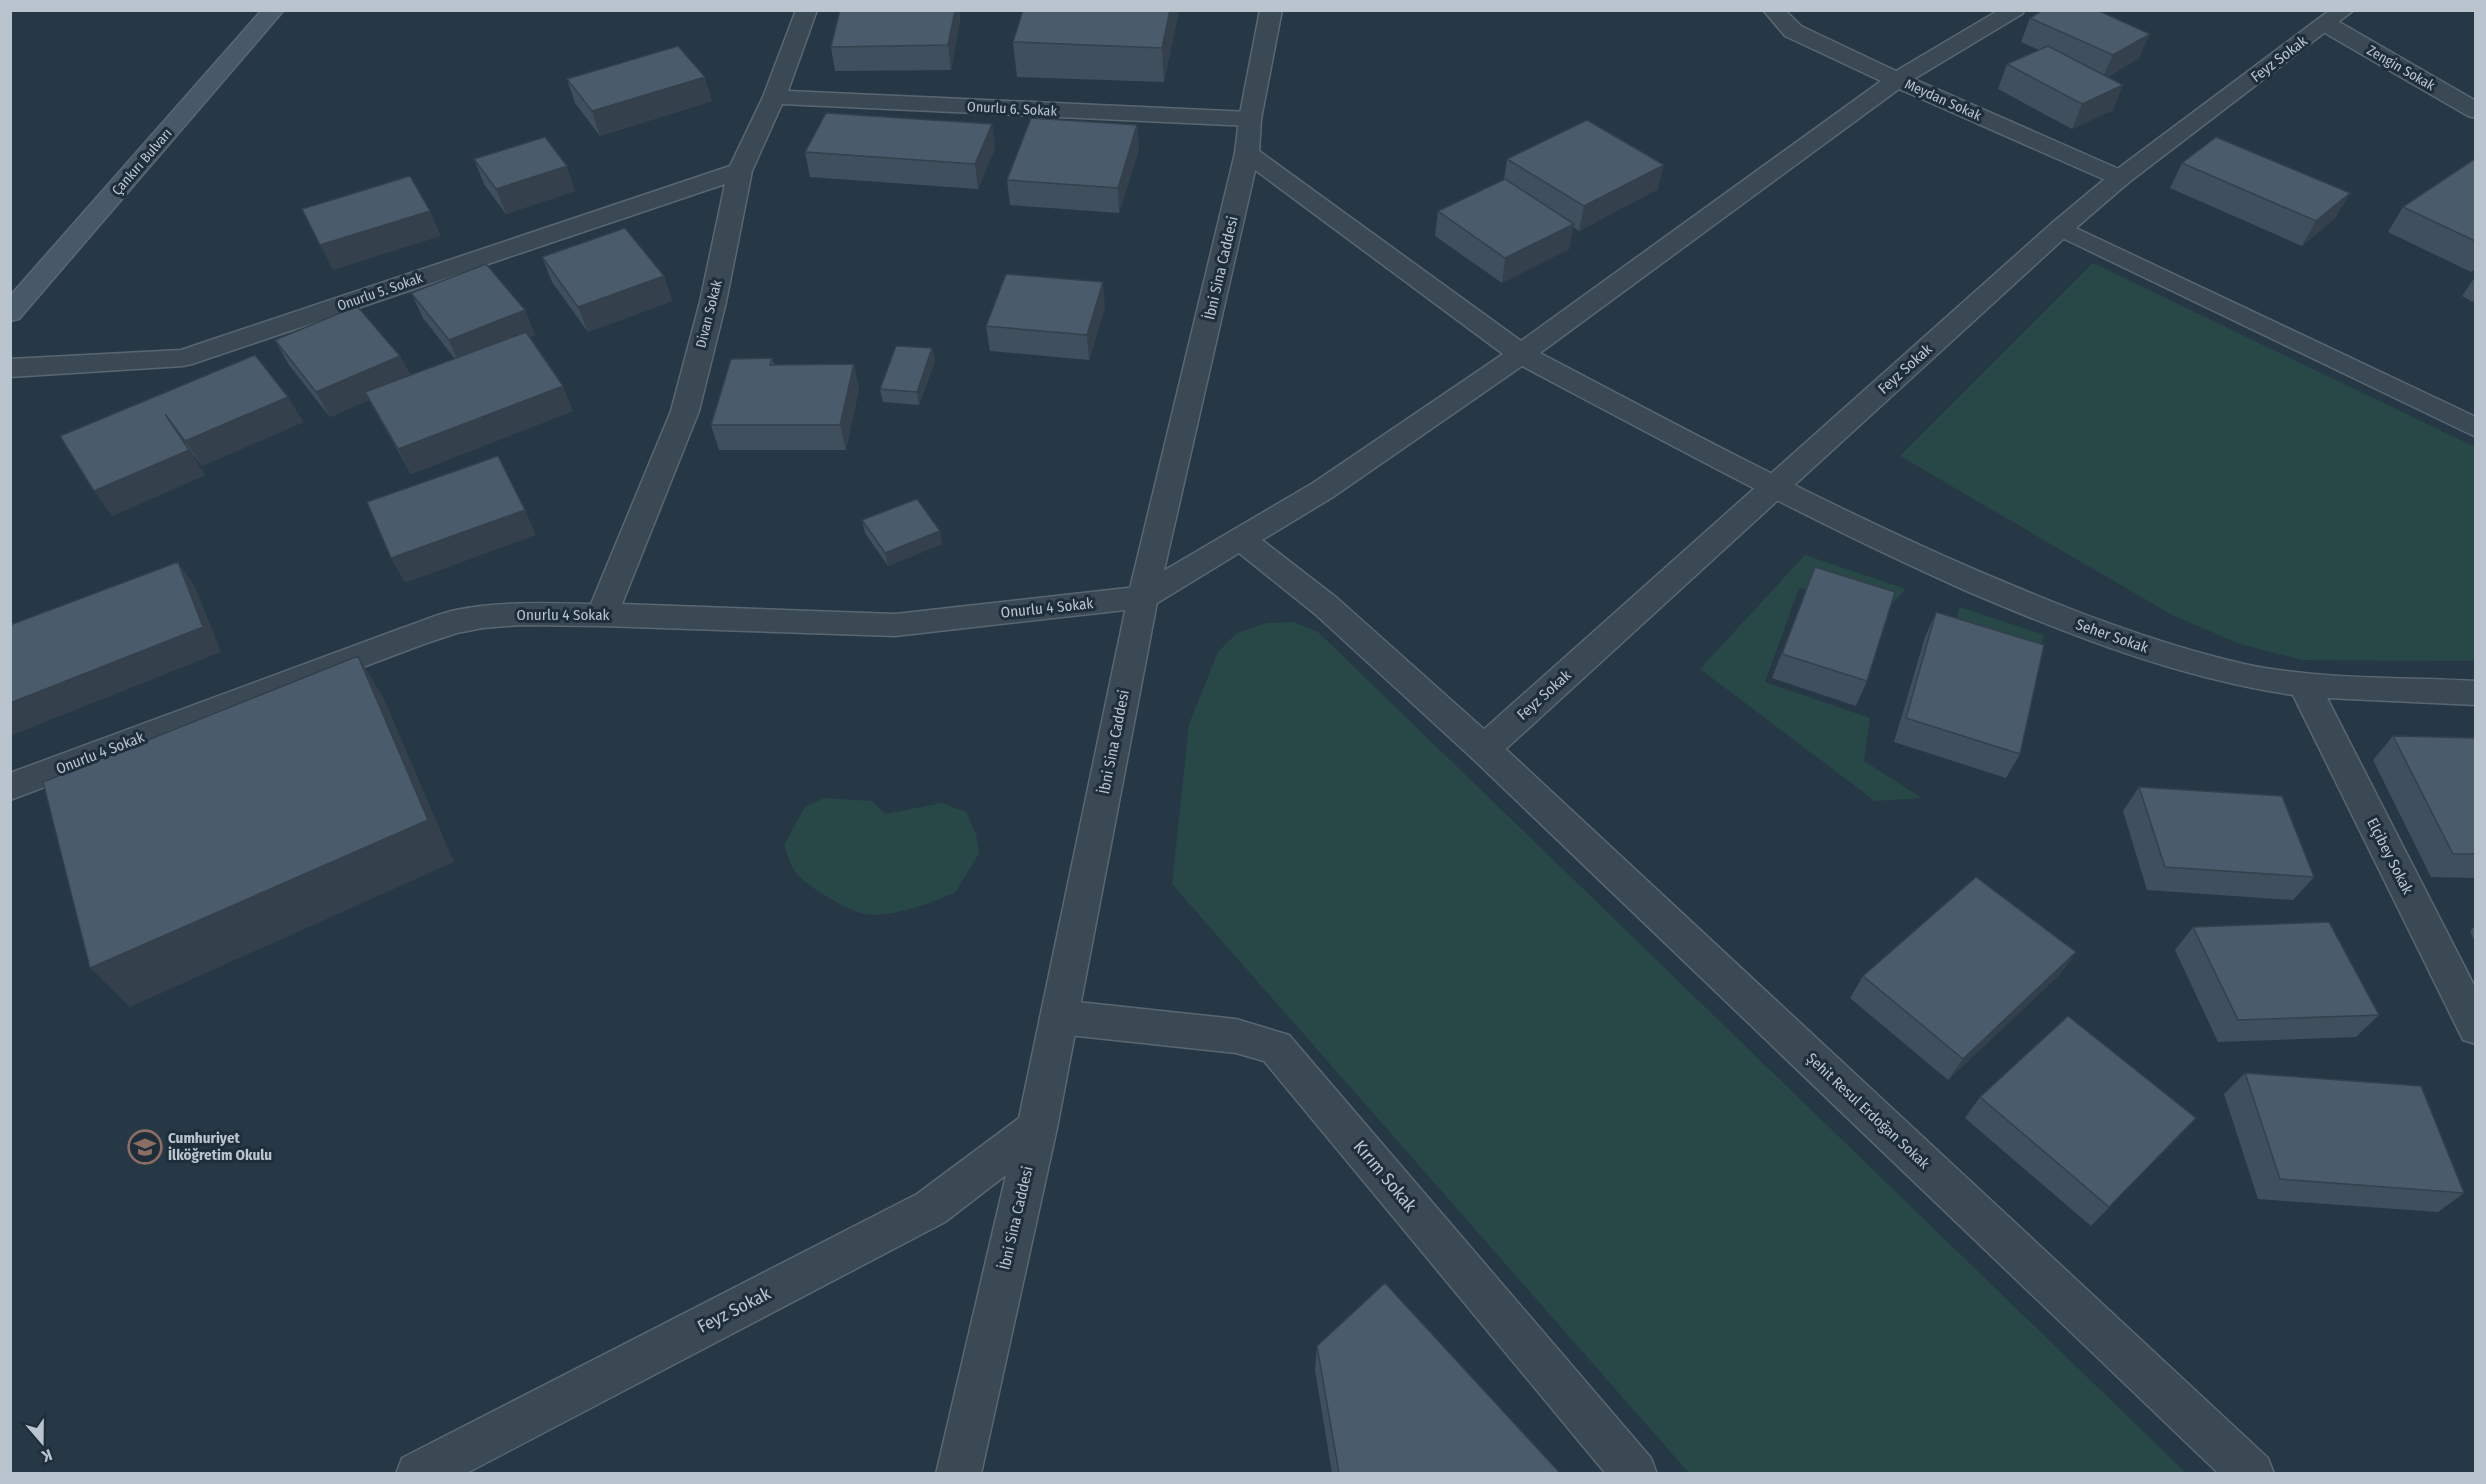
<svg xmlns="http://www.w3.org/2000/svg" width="2486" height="1484" viewBox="0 0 2486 1484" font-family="'Fira Sans Condensed',sans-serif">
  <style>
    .green { fill: #284747 }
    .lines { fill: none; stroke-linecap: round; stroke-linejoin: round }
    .minor-casing { stroke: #596772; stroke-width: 3 }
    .tertiary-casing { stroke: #596772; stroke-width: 3 }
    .secondary-casing { stroke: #596772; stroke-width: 3 }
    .minor { fill: #3b4955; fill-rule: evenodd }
    .tertiary { fill: #3b4955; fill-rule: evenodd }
    .secondary { fill: #495869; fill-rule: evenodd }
    .wall { fill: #404f5d }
    .shaded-wall { fill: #34404c }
    .building { fill: #4a5c6c; stroke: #34404c; stroke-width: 1.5 }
    .labels { text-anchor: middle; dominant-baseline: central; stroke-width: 6; stroke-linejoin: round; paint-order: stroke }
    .far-street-label { font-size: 14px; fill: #b9c4ce; stroke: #1f2e3b }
    .street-label { font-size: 15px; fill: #b9c4ce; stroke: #1f2e3b }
    .poi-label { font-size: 15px; font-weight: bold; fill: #b9c4ce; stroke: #1f2e3b; text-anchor: start }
    .near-street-label { font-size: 18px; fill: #b9c4ce; stroke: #1f2e3b }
  </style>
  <rect width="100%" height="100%" fill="#263846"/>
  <path class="green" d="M2093,263L2475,447V661L2302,660L2240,644L2172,615L1900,456Z
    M1805,555L1906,589L1891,605L1799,588L1765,682L1870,718L1864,761L1922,798L1875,801L1700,669Z
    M1960,607L2045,635L2034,659L1951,634Z
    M1294,622L1318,632L2186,1473H1689L1172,884L1189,724L1218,652L1237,633L1267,623Z
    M824,798L872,801L885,814L942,803L966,812L976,834L979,853L955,893C929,903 902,914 875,915C854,916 803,886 792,867C789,861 787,852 784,845L805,807Z"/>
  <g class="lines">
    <g class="minor-casing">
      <path id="minor" d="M796,10H817L788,91L1250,112L1258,114L1261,119L1258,124L1250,126L782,104L752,171L726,302L699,411L622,604L895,614L1136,587L1313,483L1503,354L1239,158L1235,153L1239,148L1247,146L1255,148L1521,341L1881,81L1785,36L1763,10H1785L1801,26L1896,71L1999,10H2025L2022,14L1914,79L2128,173L2132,178L2128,183L2120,185L2112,183L1899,89L1540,353C1684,429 1828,506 1978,571C2065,608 2152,643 2244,664C2318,680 2400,677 2476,681V705L2327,698L2476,989V1044L2463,1040L2293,695C2178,678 2069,635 1962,589C1812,522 1667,443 1522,366L1333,497L1262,540L1337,598L1496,740L2268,1458L2274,1474H2219L1472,758L1315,614L1239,553L1154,605L1143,608L895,636L602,626L520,625L483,628L457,633L424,644L10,800V773L402,628C420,622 437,614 456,610C500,601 546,603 591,604L671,411L700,302L725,184L192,364L183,366L10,377V359L181,350L730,166L763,97Z
        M2326,18L2334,19L2476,101V118L2468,116L2318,29L2315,24L2318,19Z
        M2061,221L2476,417V437L2052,233L2049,228L2052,223Z
        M1059,1000L1236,1019L1289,1035L1651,1458L1657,1474H1606L1264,1061L1236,1053L1059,1034L1046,1029L1040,1017L1046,1005Z"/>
    </g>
    <g class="tertiary-casing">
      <path id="tertiary" d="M1260,10H1282L1261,119L1259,153L1158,597L1057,1128L981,1474H936L1006,1175L945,1222L465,1474H396L402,1458L917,1194L1019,1118L1128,597L1235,153L1239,119Z
        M2330,10H2354L2128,183L2070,233L1496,758L1484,762L1472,758L1467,749L1472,740L2052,223L2112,173Z"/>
    </g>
    <g class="secondary-casing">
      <path id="secondary" d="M262,10H284L19,319L10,321V296Z"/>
    </g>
    <use href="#minor" class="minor"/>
    <use href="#tertiary" class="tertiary"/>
    <use href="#secondary" class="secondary"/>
  </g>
  <path class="wall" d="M840,10H959L960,21L951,70L835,71L831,47Z
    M1023,10H1179L1164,82L1017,77L1013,42Z
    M2030,18L2139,58L2107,77L2113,110L2072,129L1998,89L2007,64L2039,50L2021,42Z
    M567,79L712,101L600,136L575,103Z
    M992,124L995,148L978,189L810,177L805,152Z
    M1137,125L1139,149L1119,213L1010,205L1007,180Z
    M474,159L575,191L506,214L484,184Z
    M1507,159L1658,189L1579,231L1573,227L1569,249L1502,283L1435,236L1438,211L1504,180Z
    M2475,159V269L2471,272L2388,232L2403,207Z
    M2182,163L2350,193L2335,218L2302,246L2170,188Z
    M542,257L664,276L672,301L588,332L552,282Z
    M2475,277V303L2462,296Z
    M411,293L525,310L535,335L529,337L573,411L411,474L369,400L330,417L289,365L275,340L400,356L410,375L455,359L423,318Z
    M1105,307L1089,360L990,351L986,326Z
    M932,348L935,361L919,405L883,402L880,389Z
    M772,358L774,365L854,364L859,389L846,450H719L711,425Z
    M288,397L303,422L202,466L182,441L205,475L112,516L60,436Z
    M862,520L940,531L942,544L888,566L865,533Z
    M1815,567L1867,681L1856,706L1772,678Z
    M1936,612L2020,754L2006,778L1894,742L1925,637Z
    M2393,736L2475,738V878L2431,877L2373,760Z
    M2139,787L2314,877L2293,900L2147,890L2123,811Z
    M2475,926V942L2470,931Z
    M2193,927L2379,1015L2356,1037L2218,1042L2175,950Z
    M2076,952L2059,975L1948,1080L1850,998L1863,976Z
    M2245,1073L2464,1193L2438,1212L2258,1199L2224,1094Z
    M1980,1097L2196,1118L2091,1226L1965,1118Z
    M1317,1346L1560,1473H1332L1315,1370Z"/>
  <path class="shaded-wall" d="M955,10H959L960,21L951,70L948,45Z
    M1170,10H1179L1164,82L1162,48Z
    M2150,34L2139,58L2102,79L2113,55Z
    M705,77L712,101L600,136L592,111Z
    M2123,85L2113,110L2072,129L2082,104Z
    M992,124L995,148L978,189L975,164Z
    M1137,125L1139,149L1119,213L1118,188Z
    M1664,165L1658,189L1579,231L1584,206Z
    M567,166L575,191L506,214L496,189Z
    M2350,193L2335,218L2302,246L2316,221Z
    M430,211L441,236L333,270L320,245Z
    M1574,224L1569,249L1502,283L1505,258Z
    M664,276L672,301L588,332L578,307Z
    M1103,282L1105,307L1089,360L1087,335Z
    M525,310L535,335L460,366L449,340Z
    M932,348L935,361L919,405L917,392Z
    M400,356L413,381L365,392L369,400L330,417L316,392Z
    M854,364L859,389L846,450L840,425Z
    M563,386L573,411L411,474L398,449Z
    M288,397L303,422L202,466L185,441Z
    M189,450L205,475L112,516L94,491Z
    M525,510L536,535L405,583L391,558Z
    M940,531L942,544L888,566L885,553Z
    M178,562L195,587L221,652L10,736V703Z
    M358,656L384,699L454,862L130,1007L90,968Z
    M2076,952L2059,975L1948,1080L1963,1059Z"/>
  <path class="building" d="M840,10H955L948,45L831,47Z
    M1023,10H1170L1162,48L1013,42Z
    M2043,10H2097L2150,34L2113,55L2030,18Z
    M678,46L705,77L592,111L567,79Z
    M2048,46L2123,85L2082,104L2007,64Z
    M826,113L992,124L975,164L805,152Z
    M1031,118L1137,125L1118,188L1007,180Z
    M1587,120L1664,165L1584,206L1507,159Z
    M545,137L567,166L496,189L474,159Z
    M2216,137L2350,193L2316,221L2182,163Z
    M2475,159V241L2403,207Z
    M410,176L430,211L320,245L302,209Z
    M1505,179L1574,224L1505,258L1438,211Z
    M625,228L664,276L578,307L542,257Z
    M486,264L525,310L449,340L411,293Z
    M1006,274L1103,282L1087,335L986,326Z
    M357,306L400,356L316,392L275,340Z
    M526,332L563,386L398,449L365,392Z
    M896,346L932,348L917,392L880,389Z
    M255,355L288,397L185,441L165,414L189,450L94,491L60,436Z
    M772,358L770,365L854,364L840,425H711L731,359Z
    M498,456L525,510L391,558L367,502Z
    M917,499L940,531L885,553L862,520Z
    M178,562L203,627L10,703V625Z
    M1815,567L1895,592L1867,681L1782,654Z
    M1936,612L2044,645L2020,754L1906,718Z
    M358,656L428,820L90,968L43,782Z
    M2393,736L2475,738V854H2453Z
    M2139,787L2282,796L2314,877L2165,867Z
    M1976,877L2076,952L1963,1059L1863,976Z
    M2329,922L2379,1015L2238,1020L2193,927Z
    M2068,1016L2196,1118L2109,1207L1980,1097Z
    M2245,1073L2421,1086L2464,1193L2280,1179Z
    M1385,1283L1560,1473H1339L1317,1346Z"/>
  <defs>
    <g id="school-ring" transform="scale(1.725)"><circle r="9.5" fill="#1f2e3b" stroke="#8d6e63" stroke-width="1.5"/><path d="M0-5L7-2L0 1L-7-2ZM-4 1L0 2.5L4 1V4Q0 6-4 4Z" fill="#8d6e63"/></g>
  </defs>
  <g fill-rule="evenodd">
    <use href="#school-ring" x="145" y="1147"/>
  </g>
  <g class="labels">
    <g class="far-street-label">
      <text transform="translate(2401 68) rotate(30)">Zengin Sokak</text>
      <text transform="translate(1943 100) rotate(24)">Meydan Sokak</text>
      <text transform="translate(1012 109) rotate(3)">Onurlu 6. Sokak</text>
      <text transform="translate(142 162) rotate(-49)">Çankırı Bulvarı</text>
      <text transform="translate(380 292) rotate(-19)">Onurlu 5. Sokak</text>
      <text transform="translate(709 314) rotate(-76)">Divan Sokak</text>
    </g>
    <g class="street-label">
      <text transform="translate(2279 59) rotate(-37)">Feyz Sokak</text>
      <text transform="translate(1221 268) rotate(-77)">İbni Sina Caddesi</text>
      <text transform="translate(1905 369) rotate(-42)">Feyz Sokak</text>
      <text transform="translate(1047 608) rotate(-6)">Onurlu 4 Sokak</text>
      <text x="563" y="615">Onurlu 4 Sokak</text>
      <text transform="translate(2112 636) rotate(19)">Seher Sokak</text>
      <text transform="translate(1544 695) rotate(-42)">Feyz Sokak</text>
      <text transform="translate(1114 742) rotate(-79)">İbni Sina Caddesi</text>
      <text transform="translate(100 753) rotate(-21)">Onurlu 4 Sokak</text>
      <text transform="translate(2390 856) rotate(63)">Elçibey Sokak</text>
      <text transform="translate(1868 1111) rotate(43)">Şehit Resul Erdoğan Sokak</text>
      <text transform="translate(1016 1218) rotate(-77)">İbni Sina Caddesi</text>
    </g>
    <g class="poi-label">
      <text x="168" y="1138">Cumhuriyet<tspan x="168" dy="17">İlköğretim Okulu</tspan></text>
    </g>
    <g class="near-street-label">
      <text transform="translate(1385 1176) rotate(50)">Kırım Sokak</text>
      <text transform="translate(734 1310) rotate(-27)">Feyz Sokak</text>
    </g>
  </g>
  <rect width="2486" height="1484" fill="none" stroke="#b9c4ce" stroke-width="24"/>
  <g transform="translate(42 1442) rotate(160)" stroke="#1f2e3b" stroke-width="4.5" paint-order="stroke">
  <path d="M0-4.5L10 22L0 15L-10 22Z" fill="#b9c4ce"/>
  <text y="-9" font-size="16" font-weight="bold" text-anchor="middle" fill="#b9c4ce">K</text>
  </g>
</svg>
